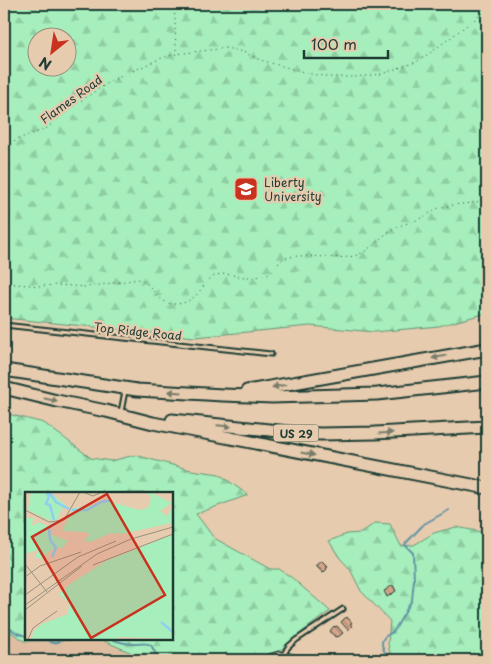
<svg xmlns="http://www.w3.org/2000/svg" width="491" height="664" viewBox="0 0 491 664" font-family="'Playpen Sans',sans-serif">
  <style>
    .built { fill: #debda1 }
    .forest { fill: url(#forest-firs); stroke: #629678; fill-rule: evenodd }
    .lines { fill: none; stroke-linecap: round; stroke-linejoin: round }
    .stream { stroke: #6395a5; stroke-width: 2 }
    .building { fill: url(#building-back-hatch); stroke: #1f3d34 }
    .service-casing { stroke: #1f3d34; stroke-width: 7 }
    .tertiary-casing { stroke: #1f3d34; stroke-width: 11 }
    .motorway-casing { stroke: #1f3d34; stroke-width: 15 }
    .path { stroke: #1f3d34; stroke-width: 1; stroke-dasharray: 1 4; stroke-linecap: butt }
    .service { stroke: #e7cbae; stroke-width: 3 }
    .tertiary { stroke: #e7cbae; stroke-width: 8 }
    .motorway { stroke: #e7cbae; stroke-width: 11 }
    .oneway { fill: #797d6b }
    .labels { text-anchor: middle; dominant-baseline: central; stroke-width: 4.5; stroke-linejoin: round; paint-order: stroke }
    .shield { fill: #e7cbae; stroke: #5b6859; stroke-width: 1 }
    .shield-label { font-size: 11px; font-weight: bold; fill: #1f3d34 }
    .street-label { font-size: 12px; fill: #1f3d34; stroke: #e7cbae }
    .poi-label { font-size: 12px; fill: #1f3d34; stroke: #e7cbae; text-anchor: start }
    .inset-river { fill: none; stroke: #90cff1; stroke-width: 2.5 }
    .inset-road { fill: none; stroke: #97927d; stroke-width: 1 }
    .view { fill: #c8321e; fill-opacity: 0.15; stroke: #c8321e; stroke-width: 2.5 }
    .inset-edge { fill: none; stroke: #1f3d34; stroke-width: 2.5 }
  </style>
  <defs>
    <pattern id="forest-firs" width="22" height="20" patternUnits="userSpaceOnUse" patternTransform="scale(1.25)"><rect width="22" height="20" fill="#a6eebb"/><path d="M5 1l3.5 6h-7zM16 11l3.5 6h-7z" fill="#8ecda1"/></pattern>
    <pattern id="building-back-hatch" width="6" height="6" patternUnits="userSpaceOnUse" patternTransform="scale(1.25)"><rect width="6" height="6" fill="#d7a68a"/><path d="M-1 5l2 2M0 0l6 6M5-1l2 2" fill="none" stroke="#ae8872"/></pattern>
  </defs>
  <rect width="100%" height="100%" fill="#e7cbae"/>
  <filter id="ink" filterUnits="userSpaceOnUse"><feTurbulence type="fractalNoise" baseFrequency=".02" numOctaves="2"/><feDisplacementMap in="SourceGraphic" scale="10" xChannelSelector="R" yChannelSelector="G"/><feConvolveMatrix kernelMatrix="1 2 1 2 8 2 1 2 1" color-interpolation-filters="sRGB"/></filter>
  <g filter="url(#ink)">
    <path class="built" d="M4,627L24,641L102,640L148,660H4Z"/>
    <path class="forest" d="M4,4H487V313L439,326L374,332L310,326L195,337L4,318ZM38,38H68V68H38Z
      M4,413L44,423L91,458L111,461L135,455L191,470L219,474L248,495L196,514L214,538L270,569H279L291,577L330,611L307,628L279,651L260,660H148L102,640L24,641L4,627ZM26,493H171V638H26Z
      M375,523L390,524L401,546L414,545L434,533L456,527L487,533V660H391L388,644L390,621L361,591L350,569L339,557L329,541L347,534L361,533Z"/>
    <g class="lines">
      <path class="stream" d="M4,625L17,633L26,636
        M43,638L53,643L58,642L60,638
        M110,638C118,642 126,644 135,644C141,644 145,642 151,645L159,660
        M386,660L387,657C384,650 378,642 386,636C389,634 392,633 394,631L412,600L414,580L413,553L405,545L406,543L424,524L449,510"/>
    </g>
    <path class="building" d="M322,561L328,567L326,568L327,569L323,573L316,566Z
      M393,585L396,591L387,597L384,591Z
      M345,618H346L347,617L352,623L350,624L352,626L348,630L341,622Z
      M334,626L335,627L337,626L343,633L338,637L337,636L335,637L330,631Z
      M46,654L61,658V660H44Z"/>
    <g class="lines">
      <g class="service-casing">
        <path id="service" d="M4,325L271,354
          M121,412L125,391
          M283,656L288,647L296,640L343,609"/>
      </g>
      <g class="tertiary-casing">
        <path id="tertiary" d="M266,660L279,656L298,660"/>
      </g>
      <g class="motorway-casing">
        <path id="motorway" d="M4,370L137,390L223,395L272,397L377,394L487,382
          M4,388L57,401L106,411L153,423L487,488
          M247,391L487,349
          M172,420L298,433L321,434L375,433L487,427"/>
      </g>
      <path class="path" d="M174,4L175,21L176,53
        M458,4L486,10
        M4,153L16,140L47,128L77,103L111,81L159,59L176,54L226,48L243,52L260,60L311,74L329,77H355L381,74L416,62L430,53L487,10
        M4,283L41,286L58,285L86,287L140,279C153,285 159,305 175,304C201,303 201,280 217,275C229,272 239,278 251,277C260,277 269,275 275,268C279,264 280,259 286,258C308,252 332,261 354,256C369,252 378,239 391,230C399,225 410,223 419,219C426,216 432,211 439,208C455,203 472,205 487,199"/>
      <use href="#service" class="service"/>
      <use href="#tertiary" class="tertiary"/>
      <use href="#motorway" class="motorway"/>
    </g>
    <defs><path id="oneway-solid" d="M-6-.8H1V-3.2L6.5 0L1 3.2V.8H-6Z" transform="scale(1.25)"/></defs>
    <g class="oneway">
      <use href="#oneway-solid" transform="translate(439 357) rotate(170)"/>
      <use href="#oneway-solid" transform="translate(279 386) rotate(170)"/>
      <use href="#oneway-solid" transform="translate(175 392) rotate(-176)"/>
      <use href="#oneway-solid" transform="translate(51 400) rotate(13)"/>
      <use href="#oneway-solid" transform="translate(224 426) rotate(5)"/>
      <use href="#oneway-solid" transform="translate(386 433) rotate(-3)"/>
      <use href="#oneway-solid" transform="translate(308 454) rotate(11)"/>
    </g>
  </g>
  <defs>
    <g id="university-square" transform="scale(1.25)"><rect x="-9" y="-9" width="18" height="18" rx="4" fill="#c8321e" stroke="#e7cbae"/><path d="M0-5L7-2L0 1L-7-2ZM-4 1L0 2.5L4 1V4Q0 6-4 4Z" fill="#fff"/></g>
  </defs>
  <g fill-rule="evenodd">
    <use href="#university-square" x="246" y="189"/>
  </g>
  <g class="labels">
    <rect class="shield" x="273.5" y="424.5" width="45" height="17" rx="4"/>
    <g class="shield-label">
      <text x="296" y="433">US 29</text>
    </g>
    <g class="street-label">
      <text transform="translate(71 99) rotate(-36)">Flames Road</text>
      <text transform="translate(138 331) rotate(6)">Top Ridge Road</text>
    </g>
    <g class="poi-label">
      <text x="264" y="182">Liberty<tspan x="264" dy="14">University</tspan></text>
    </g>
  </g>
  <g transform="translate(25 492)">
    <rect width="148" height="148" fill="#e7cbae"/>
    <path d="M6,0L26,1L44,16L38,15L31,29L21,27L3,18ZM120,0L127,1L147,11L135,19L142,24L147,16V31L96,42L86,41L65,50L59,49L65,42L60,40L37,39L48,16L68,14L80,8L114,18L123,16L125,11L126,4ZM0,26H8L7,34L14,30L22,34L27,43L43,49L37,56L31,55L15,67L10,65L13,58L0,62ZM147,43V147L94,145L91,147H7L8,140L17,132L43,122L44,111L34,102L45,92L81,69Z" fill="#a6eebb"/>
    <path class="inset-river" d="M21,0L24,4L21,12L25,13L29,28M24,0L31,10L44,17M47,18H62L76,10L87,8M27,65L31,56L25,48L24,36L29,31M136,130L148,140"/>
    <path class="inset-road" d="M58,0L68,4L77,0M0,18L24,30L39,28L55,0M0,72L22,100M68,73L148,42M0,85L15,74L56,60M0,103L53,65L91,49M0,113L72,62L106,47L148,35M0,118L57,74M3,147L8,136L32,119"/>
    <path class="view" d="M82,2L140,103L66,146L7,45Z"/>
    <rect width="148" height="148" class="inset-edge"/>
  </g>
  <rect width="491" height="664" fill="none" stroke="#e7cbae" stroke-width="20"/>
  <rect x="10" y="10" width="471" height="644" fill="none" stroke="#1f3d34" stroke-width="2" filter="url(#ink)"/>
  <g transform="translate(52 52) rotate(210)"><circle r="24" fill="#e7cbae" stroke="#97927d"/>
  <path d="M0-4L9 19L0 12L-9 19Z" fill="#c8321e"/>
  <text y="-8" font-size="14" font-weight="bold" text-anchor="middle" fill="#1f3d34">N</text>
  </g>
  <path d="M304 50v8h84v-8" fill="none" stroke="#1f3d34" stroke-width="2.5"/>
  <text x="311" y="50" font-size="15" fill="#1f3d34" stroke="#e7cbae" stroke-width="4" paint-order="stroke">100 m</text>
</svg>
